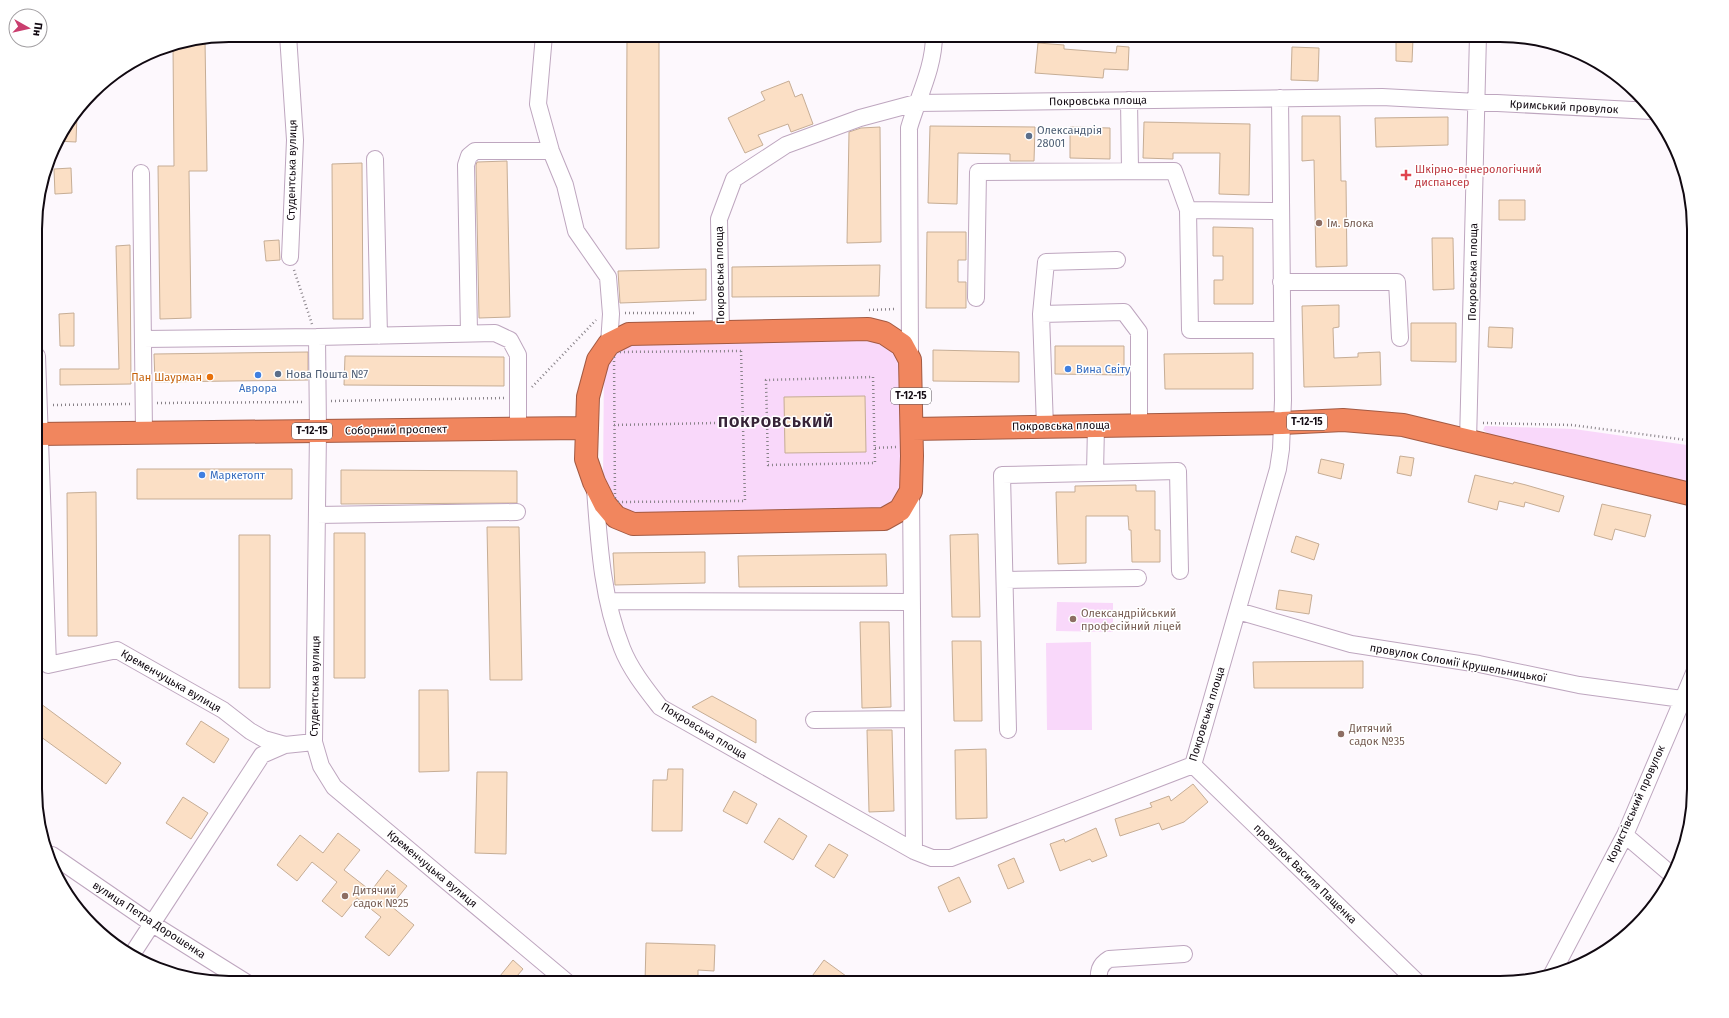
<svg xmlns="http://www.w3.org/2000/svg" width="1729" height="1018" viewBox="0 0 1729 1018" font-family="'Fira Sans',sans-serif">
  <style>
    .green { fill: #f9d8fa }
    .building { fill: #fbdfc5; stroke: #c6ad95 }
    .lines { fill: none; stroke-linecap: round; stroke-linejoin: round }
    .minor-casing { stroke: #bea6bf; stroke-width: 18 }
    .highway-casing { stroke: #a35a43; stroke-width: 24 }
    .path { stroke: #888288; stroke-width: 2.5; stroke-dasharray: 1 3; stroke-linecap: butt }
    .minor { stroke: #fff; stroke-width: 16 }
    .highway { stroke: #f1865e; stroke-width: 22 }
    .service-dot { fill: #5c6f8a; stroke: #fff; stroke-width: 1.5 }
    .health-dot { fill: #e0444e; stroke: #fff; stroke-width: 1.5 }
    .education-dot { fill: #8d6e63; stroke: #fff; stroke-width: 1.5 }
    .shop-dot { fill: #3f7fe0; stroke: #fff; stroke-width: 1.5 }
    .food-dot { fill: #e8710a; stroke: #fff; stroke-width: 1.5 }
    .labels { text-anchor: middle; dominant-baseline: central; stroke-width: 3; stroke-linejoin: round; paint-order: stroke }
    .shield { fill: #fff; stroke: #585358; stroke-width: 1 }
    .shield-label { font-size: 10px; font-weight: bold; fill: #110911 }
    .street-label { font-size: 11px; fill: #110911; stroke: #fff }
    .service-label { font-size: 11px; fill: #4e5e75; stroke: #fff; text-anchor: start }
    .health-label { font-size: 11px; fill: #be3a42; stroke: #fff; text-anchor: start }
    .education-label { font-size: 11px; fill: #785e54; stroke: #fff; text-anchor: start }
    .shop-label { font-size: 11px; fill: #366cbe; stroke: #fff; text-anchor: start }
    .food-label { font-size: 11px; fill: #c56008; stroke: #fff; text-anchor: end }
    .district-label { font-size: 15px; font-weight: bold; letter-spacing: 1px; fill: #362337; stroke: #fff }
    .rim { fill: none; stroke: #110911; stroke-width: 2 }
  </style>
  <rect width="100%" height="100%" fill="#fdf8fd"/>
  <path class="green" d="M867,336L889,347L904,366L905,484L892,502L874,512L635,519L612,503L603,484L604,363L614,347L635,339Z
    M1485,426L1574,429L1694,446V485L1492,436L1483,430Z
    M1057,602L1113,603V632L1056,631Z
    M1091,642L1092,730H1047L1046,643Z"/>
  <path class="building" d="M627,35H659V248L626,249Z
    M1396,39H1413L1412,62L1396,61Z
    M205,40L207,171H189L191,318L160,319L158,166H174L173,46Z
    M1038,43L1064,45V49L1116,53L1117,46L1129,47L1128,70L1104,69L1103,78L1035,73Z
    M1292,47L1319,48L1318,81L1291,80Z
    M789,81L795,97L802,94L813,124L791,132L788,124L758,135L763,145L745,153L728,118L765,100L761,92Z
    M77,115L76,142L56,141L64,131Z
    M1302,116H1340L1341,181H1346L1347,266L1316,267L1314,160L1302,161Z
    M1448,117V145L1376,147L1375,118Z
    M1144,122L1250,124L1249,195L1219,194L1220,153H1173V159L1143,158Z
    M930,126L1035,127L1034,161H1010V154L958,153L957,204L928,203Z
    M880,127L881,242L847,243L849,132L861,128Z
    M1070,127L1110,128V159L1070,158Z
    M507,161L510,317L479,318L476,165L477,162Z
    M362,163L363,319H333L332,164Z
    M71,168L72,193L55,194L54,169Z
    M1499,200H1525V220H1499Z
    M1213,227L1253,228V304H1214V280H1223V256H1213Z
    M927,232H966V260H958V282H966V308H926Z
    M1432,238H1453L1454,289L1433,290Z
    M279,240L280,260L266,261L264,241Z
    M130,245L131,384L60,385V369H119L116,246Z
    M880,265L879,296L732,297V267Z
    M706,269V300L620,303L618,271Z
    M1339,305V327L1333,328L1334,358L1358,357V353L1380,352L1381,385L1304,387L1302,306Z
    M74,313V346H60L59,314Z
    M1411,323H1456V362L1411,361Z
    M1489,327L1513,328L1512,348L1488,347Z
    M1055,346H1124V375L1055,374Z
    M933,350L1019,352V382L933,381Z
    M308,352V380L155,382L154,354Z
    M1253,353V389H1165L1164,354Z
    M345,356L504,357V386L344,385Z
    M865,396L866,452L785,453L784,397Z
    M1400,456L1414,458L1411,476L1397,473Z
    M1321,459L1344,464L1341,479L1318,473Z
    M137,469H292V499H137Z
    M341,470L517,471V503L341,504Z
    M1475,475L1513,484L1514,482L1526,485L1564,496L1559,512L1525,502L1524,507L1499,501L1497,510L1468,502Z
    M1136,485V491H1155V530H1160V562H1132L1131,530H1129L1128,516H1086V563L1058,564L1056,492H1075V486Z
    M96,492L97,636H68L67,493Z
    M1602,504L1651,515L1645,537L1615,529L1612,540L1594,535Z
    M487,527H519L522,680H490Z
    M334,533H365V678H334Z
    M978,534L980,617H952L950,535Z
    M239,535H270V688H239Z
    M1296,536L1319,544L1314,560L1291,552Z
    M705,552V583L615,585L613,553Z
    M886,554L887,586L739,587L738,556Z
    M1279,590L1312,595L1309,614L1276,609Z
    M860,622H889L891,707L862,708Z
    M952,641H981L982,721H954Z
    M1363,661V688H1254L1253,662Z
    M419,690H448L449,771L419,772Z
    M712,696L756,720V743L692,707Z
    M37,701L121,763L106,784L37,734Z
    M201,721L229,739L214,763L186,744Z
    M867,730H892L894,811L869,812Z
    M986,749L987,818L956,819L955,750Z
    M668,769H683L682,831H652L653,780H667Z
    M477,772H507L506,854L475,853Z
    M1193,784L1208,802L1184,822L1162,830L1159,823L1120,836L1115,819L1152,807L1150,803L1169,796L1171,801Z
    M734,791L757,804L747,824L723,811Z
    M183,797L208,813L191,839L166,823Z
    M779,818L807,836L793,860L764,842Z
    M1096,828L1107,856L1092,862L1090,859L1060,871L1050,844L1064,839L1065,842Z
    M338,833L360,850L344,870L371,891L387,870L407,886L391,906L414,925L389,956L365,937L381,917L357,898L342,917L322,901L337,882L312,862L297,881L277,865L300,835L323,853Z
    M829,844L848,855L834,878L815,866Z
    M1014,858L1024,882L1008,889L998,865Z
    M959,877L971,902L949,912L938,887Z
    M646,943L715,945L714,971L698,970V983H645Z
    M513,960L523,969L511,983H507L500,976Z
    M824,960L846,976L841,983H807Z"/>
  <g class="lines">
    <g class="minor-casing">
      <path id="minor" d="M288,35L295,140L290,257
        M544,35L538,104L551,151L565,185L576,231L608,277L611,314L609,344
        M1129,100L1130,170
        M375,159L379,336
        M141,173L144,433
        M1188,210L1190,330H1282
        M1281,282H1397L1400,338
        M976,298L978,172L1174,171L1188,210L1281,211
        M1041,314L1124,312L1139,332V425
        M721,332L719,219L734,179L786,145L860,118L916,103L1382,97L1652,111
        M469,333L466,165L469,156L475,151H551
        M317,337L495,333L510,340L518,355V429
        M37,356L48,665L117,650L223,710L250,731L264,739L285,745
        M910,359L909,128C918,97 934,68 934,35
        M1045,427L1041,314L1046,262L1117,260
        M1468,442L1478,35
        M1095,473L1096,426
        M595,489C599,543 602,598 622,648C630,669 646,689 660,707L914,851L932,858H951L1193,765
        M911,491L914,851
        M317,515L517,512
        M1005,580L1138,578
        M608,601L912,602
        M1238,611L1351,644L1479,664L1579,685L1682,699
        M814,720L913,719
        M1008,730L1002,475L1178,471L1180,571
        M314,742L321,766L334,787L568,983
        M1193,765L1278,469L1281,449L1283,400L1280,98
        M1193,765L1418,983
        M1625,835L1673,876
        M52,855L151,923L247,983
        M131,956L262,755L285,745L314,742L318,431L317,337L143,339
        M1551,976L1625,835L1694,673
        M1099,983C1098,972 1099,965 1109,959L1184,954"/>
    </g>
    <g class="highway-casing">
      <path id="highway" d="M868,329L884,333L902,345L910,360L912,456L911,491L900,510L884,519L633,524L616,517L605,504L594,482L586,459L588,397L598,360L609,344L629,334Z
        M912,429L1282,423L1343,420L1403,425L1694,495
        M37,434L587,428"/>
    </g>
    <path class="path" d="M294,270L312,324
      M869,310L896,309
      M625,313H694
      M741,351L745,501L615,502L614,352Z
      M532,387L596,320
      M331,401L504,398
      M157,403L304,402
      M53,405L130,404
      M1483,423L1572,425L1694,441
      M614,425L767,422L768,465L875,463L873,377L766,380L767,422
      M875,448L896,447"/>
    <use href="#minor" class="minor"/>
    <use href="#highway" class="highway"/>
  </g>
  <g class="service-dot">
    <circle cx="1029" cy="136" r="4"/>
    <circle cx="278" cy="374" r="4"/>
  </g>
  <path class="health-dot" d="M1404 169h4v4h4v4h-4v4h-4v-4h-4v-4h4z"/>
  <g class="education-dot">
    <circle cx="1319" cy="223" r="4"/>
    <circle cx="1073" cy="619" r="4"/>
    <circle cx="1341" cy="734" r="4"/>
    <circle cx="345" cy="896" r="4"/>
  </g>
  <g class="shop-dot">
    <circle cx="1068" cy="369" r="4"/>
    <circle cx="258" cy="375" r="4"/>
    <circle cx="202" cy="475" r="4"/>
  </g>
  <circle class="food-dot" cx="210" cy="377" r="4"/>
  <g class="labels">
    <g class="shield">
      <rect x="891" y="388" width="40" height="16" rx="3"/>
      <rect x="1287" y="414" width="40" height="16" rx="3"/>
      <rect x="292" y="423" width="40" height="16" rx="3"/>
    </g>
    <g class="shield-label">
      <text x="911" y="396">Т-12-15</text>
      <text x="1307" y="422">Т-12-15</text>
      <text x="312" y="431">Т-12-15</text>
    </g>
    <g class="street-label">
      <text transform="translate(1098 101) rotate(-1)">Покровська площа</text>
      <text transform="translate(1564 107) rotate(3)">Кримський провулок</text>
      <text transform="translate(292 170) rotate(-89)">Студентська вулиця</text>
      <text transform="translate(1473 272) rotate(-89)">Покровська площа</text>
      <text transform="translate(720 275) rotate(-91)">Покровська площа</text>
      <text transform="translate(1061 426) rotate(-1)">Покровська площа</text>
      <text transform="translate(396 430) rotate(-1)">Соборний проспект</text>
      <text transform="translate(1458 663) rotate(10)">провулок Соломії Крушельницької</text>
      <text transform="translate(171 681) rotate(30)">Кременчуцька вулиця</text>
      <text transform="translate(315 686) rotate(-89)">Студентська вулиця</text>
      <text transform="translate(1207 714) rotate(-73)">Покровська площа</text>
      <text transform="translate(704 731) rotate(31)">Покровська площа</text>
      <text transform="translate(1636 804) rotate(-66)">Користівський провулок</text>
      <text transform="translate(432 869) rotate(40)">Кременчуцька вулиця</text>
      <text transform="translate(1305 874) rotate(44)">провулок Василя Пащенка</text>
      <text transform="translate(149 920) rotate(33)">вулиця Петра Дорошенка</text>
    </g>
    <g class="service-label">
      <text x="1037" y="130">Олександрія<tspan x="1037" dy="13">28001</tspan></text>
      <text x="286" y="374">Нова Пошта №7</text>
    </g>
    <g class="health-label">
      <text x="1415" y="169">Шкірно-венерологічний<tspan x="1415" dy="13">диспансер</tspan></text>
    </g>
    <g class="education-label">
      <text x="1327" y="223">Ім. Блока</text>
      <text x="1081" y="613">Олександрійський<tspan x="1081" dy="13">професійний ліцей</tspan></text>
      <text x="1349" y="728">Дитячий<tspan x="1349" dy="13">садок №35</tspan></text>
      <text x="353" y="890">Дитячий<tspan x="353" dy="13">садок №25</tspan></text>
    </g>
    <g class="shop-label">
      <text x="1076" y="369">Вина Світу</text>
      <text x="258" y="388" text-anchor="middle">Аврора</text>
      <text x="210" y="475">Маркетопт</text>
    </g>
    <g class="food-label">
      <text x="202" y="377">Пан Шаурман</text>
    </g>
    <g class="district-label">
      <text x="776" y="422">ПОКРОВСЬКИЙ</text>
    </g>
  </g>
  <path d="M0 0H1729V1018H0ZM229 42H1500A187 187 0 0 1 1687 229V789A187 187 0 0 1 1500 976H229A187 187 0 0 1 42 789V229A187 187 0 0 1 229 42Z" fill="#fff" fill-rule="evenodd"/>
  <path class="rim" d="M229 42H1500A187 187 0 0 1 1687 229V789A187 187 0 0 1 1500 976H229A187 187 0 0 1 42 789V229A187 187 0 0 1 229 42Z"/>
  <g transform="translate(28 28) rotate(98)"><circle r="19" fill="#ffffff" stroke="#a09da0"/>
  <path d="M0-3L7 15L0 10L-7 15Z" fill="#ca3e6f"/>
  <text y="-6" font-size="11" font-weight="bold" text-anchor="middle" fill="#110911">Пн</text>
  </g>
</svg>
